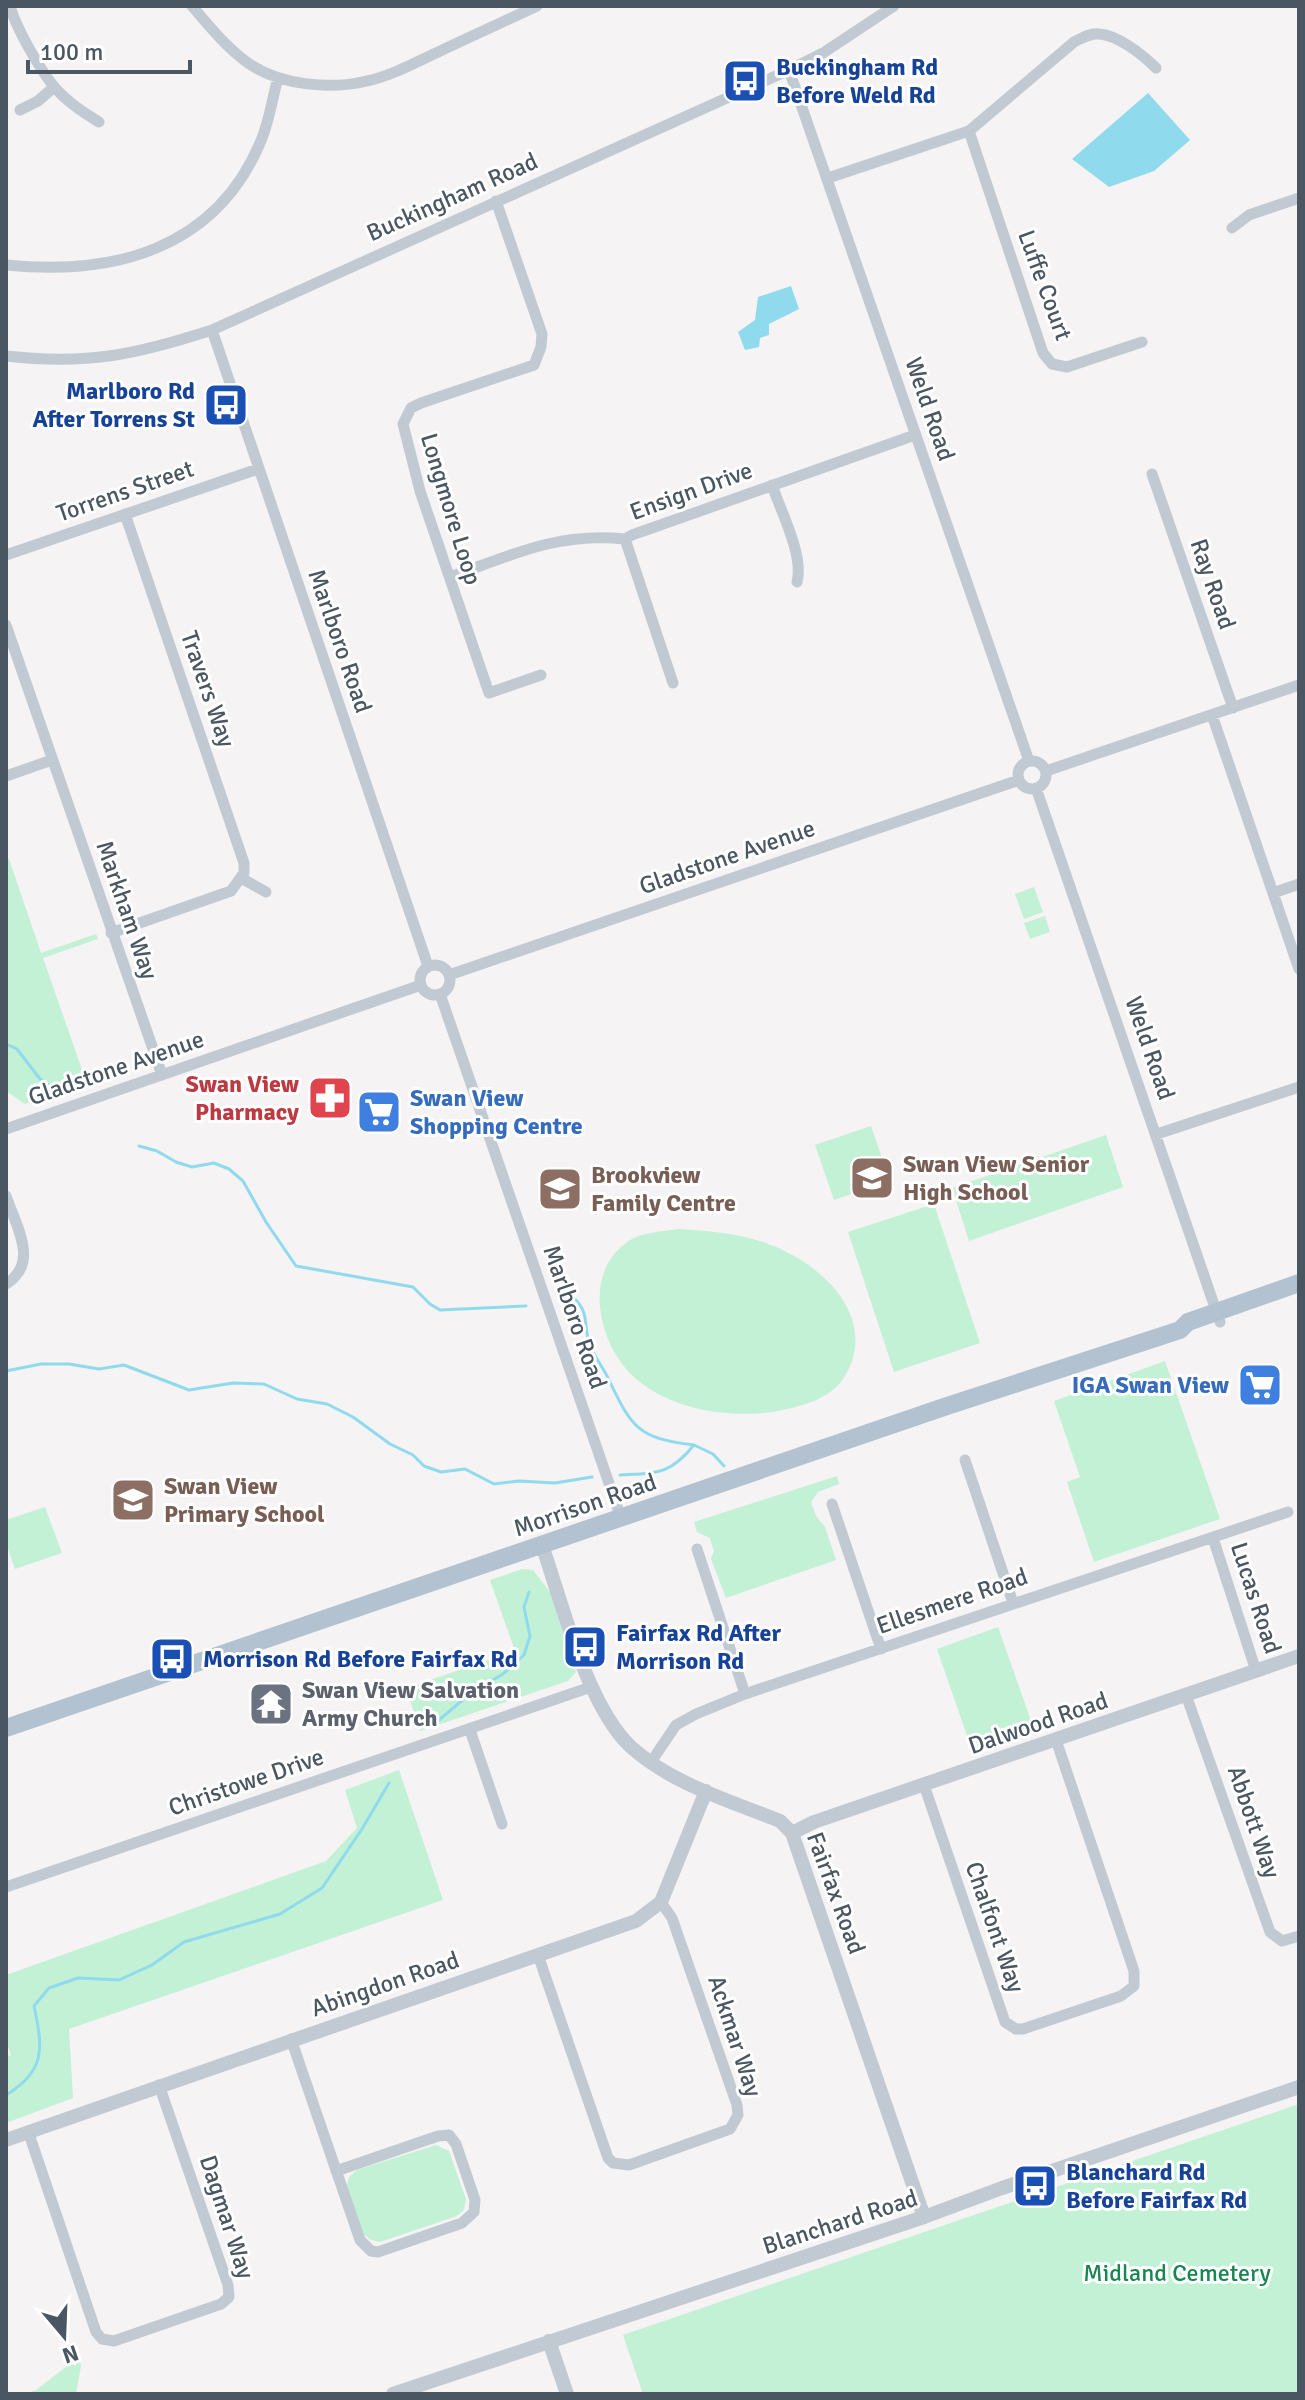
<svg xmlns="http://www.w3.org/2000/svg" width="1305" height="2400" viewBox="0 0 1305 2400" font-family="Signika,sans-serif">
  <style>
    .green { fill: #c3f1d5 }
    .water { fill: #90daee }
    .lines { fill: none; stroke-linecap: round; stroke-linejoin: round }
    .stream { stroke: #90daee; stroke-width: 3 }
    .minor { stroke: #c1cad2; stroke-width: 11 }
    .tertiary { stroke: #c1cad2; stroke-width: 14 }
    .primary { stroke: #b3c2d1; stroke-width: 18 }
    .labels { text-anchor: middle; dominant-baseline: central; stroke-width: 6; stroke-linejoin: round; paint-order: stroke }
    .transit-label { font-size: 24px; font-weight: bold; fill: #164399; stroke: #fff; text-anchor: start }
    .street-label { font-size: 24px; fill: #4a5661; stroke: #fff }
    .health-label { font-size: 24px; font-weight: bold; fill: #be3a42; stroke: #fff; text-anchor: end }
    .shop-label { font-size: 24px; font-weight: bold; fill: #366cbe; stroke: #fff; text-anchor: start }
    .education-label { font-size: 24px; font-weight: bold; fill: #785e54; stroke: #fff; text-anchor: start }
    .worship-label { font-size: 24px; font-weight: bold; fill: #5b616d; stroke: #fff; text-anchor: start }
    .park-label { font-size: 24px; fill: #17864f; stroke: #fff }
  </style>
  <rect width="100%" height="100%" fill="#f5f3f3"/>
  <path class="green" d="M9,859L41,953L96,934L98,939L43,958L86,1081L25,1104L6,1091V860Z
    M1034,887L1043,912L1024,919L1015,894Z
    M1045,916L1050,932L1030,939L1024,923Z
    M871,1126L890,1181L834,1200L815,1145Z
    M1106,1135L1123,1187L969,1241L952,1188Z
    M934,1204L980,1343L894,1372L848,1232Z
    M678,1229C708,1231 740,1233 768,1244C820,1262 880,1317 845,1376C833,1397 806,1405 783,1410C736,1420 671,1411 634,1377C599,1345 582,1275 626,1243C640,1232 661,1232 678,1229Z
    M1165,1361L1220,1519L1094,1562L1067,1482L1080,1477L1054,1401Z
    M837,1476L839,1484L818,1492L811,1502L816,1516L825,1527L836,1560L726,1598L711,1559L714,1551L710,1538L697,1532L694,1522Z
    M45,1507L62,1553L15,1569L6,1543V1520Z
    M522,1569L533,1570L550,1592L576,1672L568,1681L420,1731L406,1688L515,1651L490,1580Z
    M998,1627L1035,1732L973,1753L937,1649Z
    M399,1770L443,1900L69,2029L73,2098L6,2123V2057L11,2055L6,2041V1975L326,1861L357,1828L345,1790Z
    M1299,2104V2394H643L623,2335Z
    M436,2145L449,2151L466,2199L464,2210L457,2216L380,2242L371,2240L363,2234L347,2186L349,2177L357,2170Z
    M79,2357L81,2366L76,2394H26L36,2390Z"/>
  <path class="water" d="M1148,93L1190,140L1154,171L1109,187L1072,159Z
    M791,286L799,309L769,324V335L760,338L759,347L745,350L738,332L755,320L758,297Z"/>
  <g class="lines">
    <path class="stream" d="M6,1044L17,1049L40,1079L57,1091
      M139,1146L157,1151L176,1162L192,1167L214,1163L229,1169L243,1181L266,1222L296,1266L413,1287L430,1304L440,1310L526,1306
      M575,1299C590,1314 583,1327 590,1345C594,1357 603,1367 608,1378C632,1428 637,1438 694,1445
      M6,1371L41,1364H69L99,1369L124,1365L189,1390L233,1383L264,1384L297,1399L327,1404L353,1417L390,1444L413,1455L424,1466L441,1472L465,1469L494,1484L519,1481L555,1483L592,1477
      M620,1475C656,1473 670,1475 694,1445L713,1454L724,1466
      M433,1725L471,1693L503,1674L524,1655L530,1636L524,1607L529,1592
      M6,2095C46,2071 43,2048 34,2006L49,1988L78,1978L119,1980L152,1965L184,1942L280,1914L322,1888L362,1829L389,1783"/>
    <path class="minor" d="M10,6C16,28 42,74 58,91C70,104 84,113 99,122
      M192,6C209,26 226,47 248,63C280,85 330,90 367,81C391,76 414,63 436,53C469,37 503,22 537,6
      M789,70L1029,761
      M20,110L38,101L54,87
      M969,131L1043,353L1052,364L1067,367L1142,342
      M828,178L969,131L1074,42C1082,38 1090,33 1099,34C1118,35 1143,55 1156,68
      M496,201L542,334L541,347L534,365L421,403L411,408L403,424L420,491L489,693L541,675
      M1232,228L1249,215L1299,198
      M6,265C112,276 215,250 260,143C269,123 272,99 278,78
      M212,330L428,966
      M6,356C87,365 135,355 212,330L789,70L823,53L894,6
      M1152,474L1233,708
      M772,485C781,512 804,555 797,582
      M6,555L258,469
      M450,577C512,555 557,532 625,539
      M6,625L162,1075
      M673,683L625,539L632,535L915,435
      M1212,715L1299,969
      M1018 775a14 14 0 1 1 28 0a14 14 0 1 1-28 0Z
      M1046,771L1299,685
      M6,776L52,760
      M1036,788L1220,1322
      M241,878L266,892
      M1273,893L1299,884
      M111,933L231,891L244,873V863L125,514
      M420 980a15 15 0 1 1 30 0a15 15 0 1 1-30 0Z
      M449,975L1019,780
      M440,994L621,1518
      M6,1129L421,985
      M1157,1134L1299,1087
      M6,1196C16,1226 40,1263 6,1284
      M965,1460L1013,1603
      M832,1504L881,1649
      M1213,1538L1256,1671
      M697,1549L745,1694
      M1186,1695L1270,1932L1282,1941L1299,1936
      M470,1730L502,1824
      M651,1762L676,1725L696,1714L745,1694L1288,1512
      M924,1785L1005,2022L1016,2029H1023L1121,1996L1134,1986V1971L1056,1740
      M6,1887L591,1687
      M538,1955L608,2158L613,2163L629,2165L730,2129L738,2115L737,2105L672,1918L661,1902
      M291,2039L360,2240L371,2251L378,2252L462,2223L474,2212L475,2200L456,2144L449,2135L438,2136L336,2171
      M28,2131L96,2332L102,2339L114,2341L221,2304L229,2297L228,2285L159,2085"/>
    <path class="tertiary" d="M542,1545C562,1603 587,1706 631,1747C672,1784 730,1801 780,1821L792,1833L924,2217
      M792,1833L814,1822L1299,1656
      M6,2140L636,1921L661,1902L706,1791
      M549,2341L567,2394
      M393,2394L924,2217L1002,2188L1299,2087"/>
    <path class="primary" d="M6,1728L947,1406L1180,1330L1188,1322L1299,1283"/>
  </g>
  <defs>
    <g id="bus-square" transform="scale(2.3)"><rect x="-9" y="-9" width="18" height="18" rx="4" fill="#1a4fb4" stroke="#fff"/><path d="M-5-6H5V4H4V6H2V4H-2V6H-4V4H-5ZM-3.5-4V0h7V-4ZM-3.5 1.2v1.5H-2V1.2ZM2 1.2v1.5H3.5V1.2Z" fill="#fff"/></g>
    <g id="pharmacy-square" transform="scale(2.3)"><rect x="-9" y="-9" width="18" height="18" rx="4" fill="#e0444e" stroke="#fff"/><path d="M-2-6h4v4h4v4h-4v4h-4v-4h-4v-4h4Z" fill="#fff"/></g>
    <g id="supermarket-square" transform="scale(2.3)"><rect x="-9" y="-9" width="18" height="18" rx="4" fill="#3f7fe0" stroke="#fff"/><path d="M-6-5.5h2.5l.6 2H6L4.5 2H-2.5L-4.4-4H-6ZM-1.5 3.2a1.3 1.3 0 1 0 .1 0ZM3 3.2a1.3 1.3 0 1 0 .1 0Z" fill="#fff"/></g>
    <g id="school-square" transform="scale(2.3)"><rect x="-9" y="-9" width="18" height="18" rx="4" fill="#8d6e63" stroke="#fff"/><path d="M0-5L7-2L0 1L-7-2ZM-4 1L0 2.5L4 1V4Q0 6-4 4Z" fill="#fff"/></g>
    <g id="temple-square" transform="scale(2.3)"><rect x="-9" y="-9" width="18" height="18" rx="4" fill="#6b7280" stroke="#fff"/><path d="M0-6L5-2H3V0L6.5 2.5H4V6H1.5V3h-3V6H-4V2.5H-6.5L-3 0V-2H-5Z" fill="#fff"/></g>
  </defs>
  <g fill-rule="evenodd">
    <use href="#bus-square" x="745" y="81"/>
    <use href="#bus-square" x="226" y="405"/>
    <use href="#pharmacy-square" x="330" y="1098"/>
    <use href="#supermarket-square" x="379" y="1112"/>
    <use href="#school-square" x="872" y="1178"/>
    <use href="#school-square" x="560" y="1189"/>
    <use href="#supermarket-square" x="1260" y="1385"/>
    <use href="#school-square" x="133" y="1500"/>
    <use href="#bus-square" x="585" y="1647"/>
    <use href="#bus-square" x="172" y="1659"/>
    <use href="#temple-square" x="271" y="1704"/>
    <use href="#bus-square" x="1035" y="2186"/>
  </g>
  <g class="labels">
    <g class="transit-label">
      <text x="776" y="67">Buckingham Rd<tspan x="776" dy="28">Before Weld Rd</tspan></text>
      <text x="195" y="391" text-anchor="end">Marlboro Rd<tspan x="195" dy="28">After Torrens St</tspan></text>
      <text x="616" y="1633">Fairfax Rd After<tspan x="616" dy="28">Morrison Rd</tspan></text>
      <text x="203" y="1659">Morrison Rd Before Fairfax Rd</text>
      <text x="1066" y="2172">Blanchard Rd<tspan x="1066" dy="28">Before Fairfax Rd</tspan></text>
    </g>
    <g class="street-label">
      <text transform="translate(452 197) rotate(-24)">Buckingham Road</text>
      <text transform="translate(1045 285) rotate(70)">Luffe Court</text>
      <text transform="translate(930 409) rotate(71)">Weld Road</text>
      <text transform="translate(125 491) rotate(-19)">Torrens Street</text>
      <text transform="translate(691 491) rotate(-20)">Ensign Drive</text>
      <text transform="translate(451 509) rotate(73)">Longmore Loop</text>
      <text transform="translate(1213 584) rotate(71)">Ray Road</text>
      <text transform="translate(340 641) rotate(71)">Marlboro Road</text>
      <text transform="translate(208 689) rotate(71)">Travers Way</text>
      <text transform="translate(727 857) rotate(-19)">Gladstone Avenue</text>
      <text transform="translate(127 910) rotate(71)">Markham Way</text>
      <text transform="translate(1150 1048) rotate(71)">Weld Road</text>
      <text transform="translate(116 1068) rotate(-19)">Gladstone Avenue</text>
      <text transform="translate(575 1317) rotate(71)">Marlboro Road</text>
      <text transform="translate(585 1505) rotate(-19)">Morrison Road</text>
      <text transform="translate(1256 1598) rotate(72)">Lucas Road</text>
      <text transform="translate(952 1601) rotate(-19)">Ellesmere Road</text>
      <text transform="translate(1038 1723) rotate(-19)">Dalwood Road</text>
      <text transform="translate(246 1782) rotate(-19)">Christowe Drive</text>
      <text transform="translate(1254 1822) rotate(71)">Abbott Way</text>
      <text transform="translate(836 1893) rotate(70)">Fairfax Road</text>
      <text transform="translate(995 1927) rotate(71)">Chalfont Way</text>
      <text transform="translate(385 1984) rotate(-19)">Abingdon Road</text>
      <text transform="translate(735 2036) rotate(72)">Ackmar Way</text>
      <text transform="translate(227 2217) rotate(72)">Dagmar Way</text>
      <text transform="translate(840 2222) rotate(-18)">Blanchard Road</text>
    </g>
    <g class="health-label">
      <text x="299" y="1084">Swan View<tspan x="299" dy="28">Pharmacy</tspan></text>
    </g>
    <g class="shop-label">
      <text x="410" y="1098">Swan View<tspan x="410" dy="28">Shopping Centre</tspan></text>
      <text x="1229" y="1385" text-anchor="end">IGA Swan View</text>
    </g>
    <g class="education-label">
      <text x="903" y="1164">Swan View Senior<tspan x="903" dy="28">High School</tspan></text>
      <text x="591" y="1175">Brookview<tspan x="591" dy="28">Family Centre</tspan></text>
      <text x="164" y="1486">Swan View<tspan x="164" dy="28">Primary School</tspan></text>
    </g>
    <g class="worship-label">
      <text x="302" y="1690">Swan View Salvation<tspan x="302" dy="28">Army Church</tspan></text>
    </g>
    <g class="park-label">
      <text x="1177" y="2273">Midland Cemetery</text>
    </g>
  </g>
  <rect width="1305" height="2400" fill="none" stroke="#4a5661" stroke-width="16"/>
  <g transform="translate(64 2336) rotate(161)" stroke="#ffffff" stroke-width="6" paint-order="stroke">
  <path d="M0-6L14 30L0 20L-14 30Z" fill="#4a5661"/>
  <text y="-12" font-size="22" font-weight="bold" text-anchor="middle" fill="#4a5661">N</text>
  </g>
  <path d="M28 60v12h162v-12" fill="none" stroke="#4a5661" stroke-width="4"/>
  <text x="40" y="60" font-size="24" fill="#4a5661" stroke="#ffffff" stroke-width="6" paint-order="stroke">100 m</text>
</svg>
